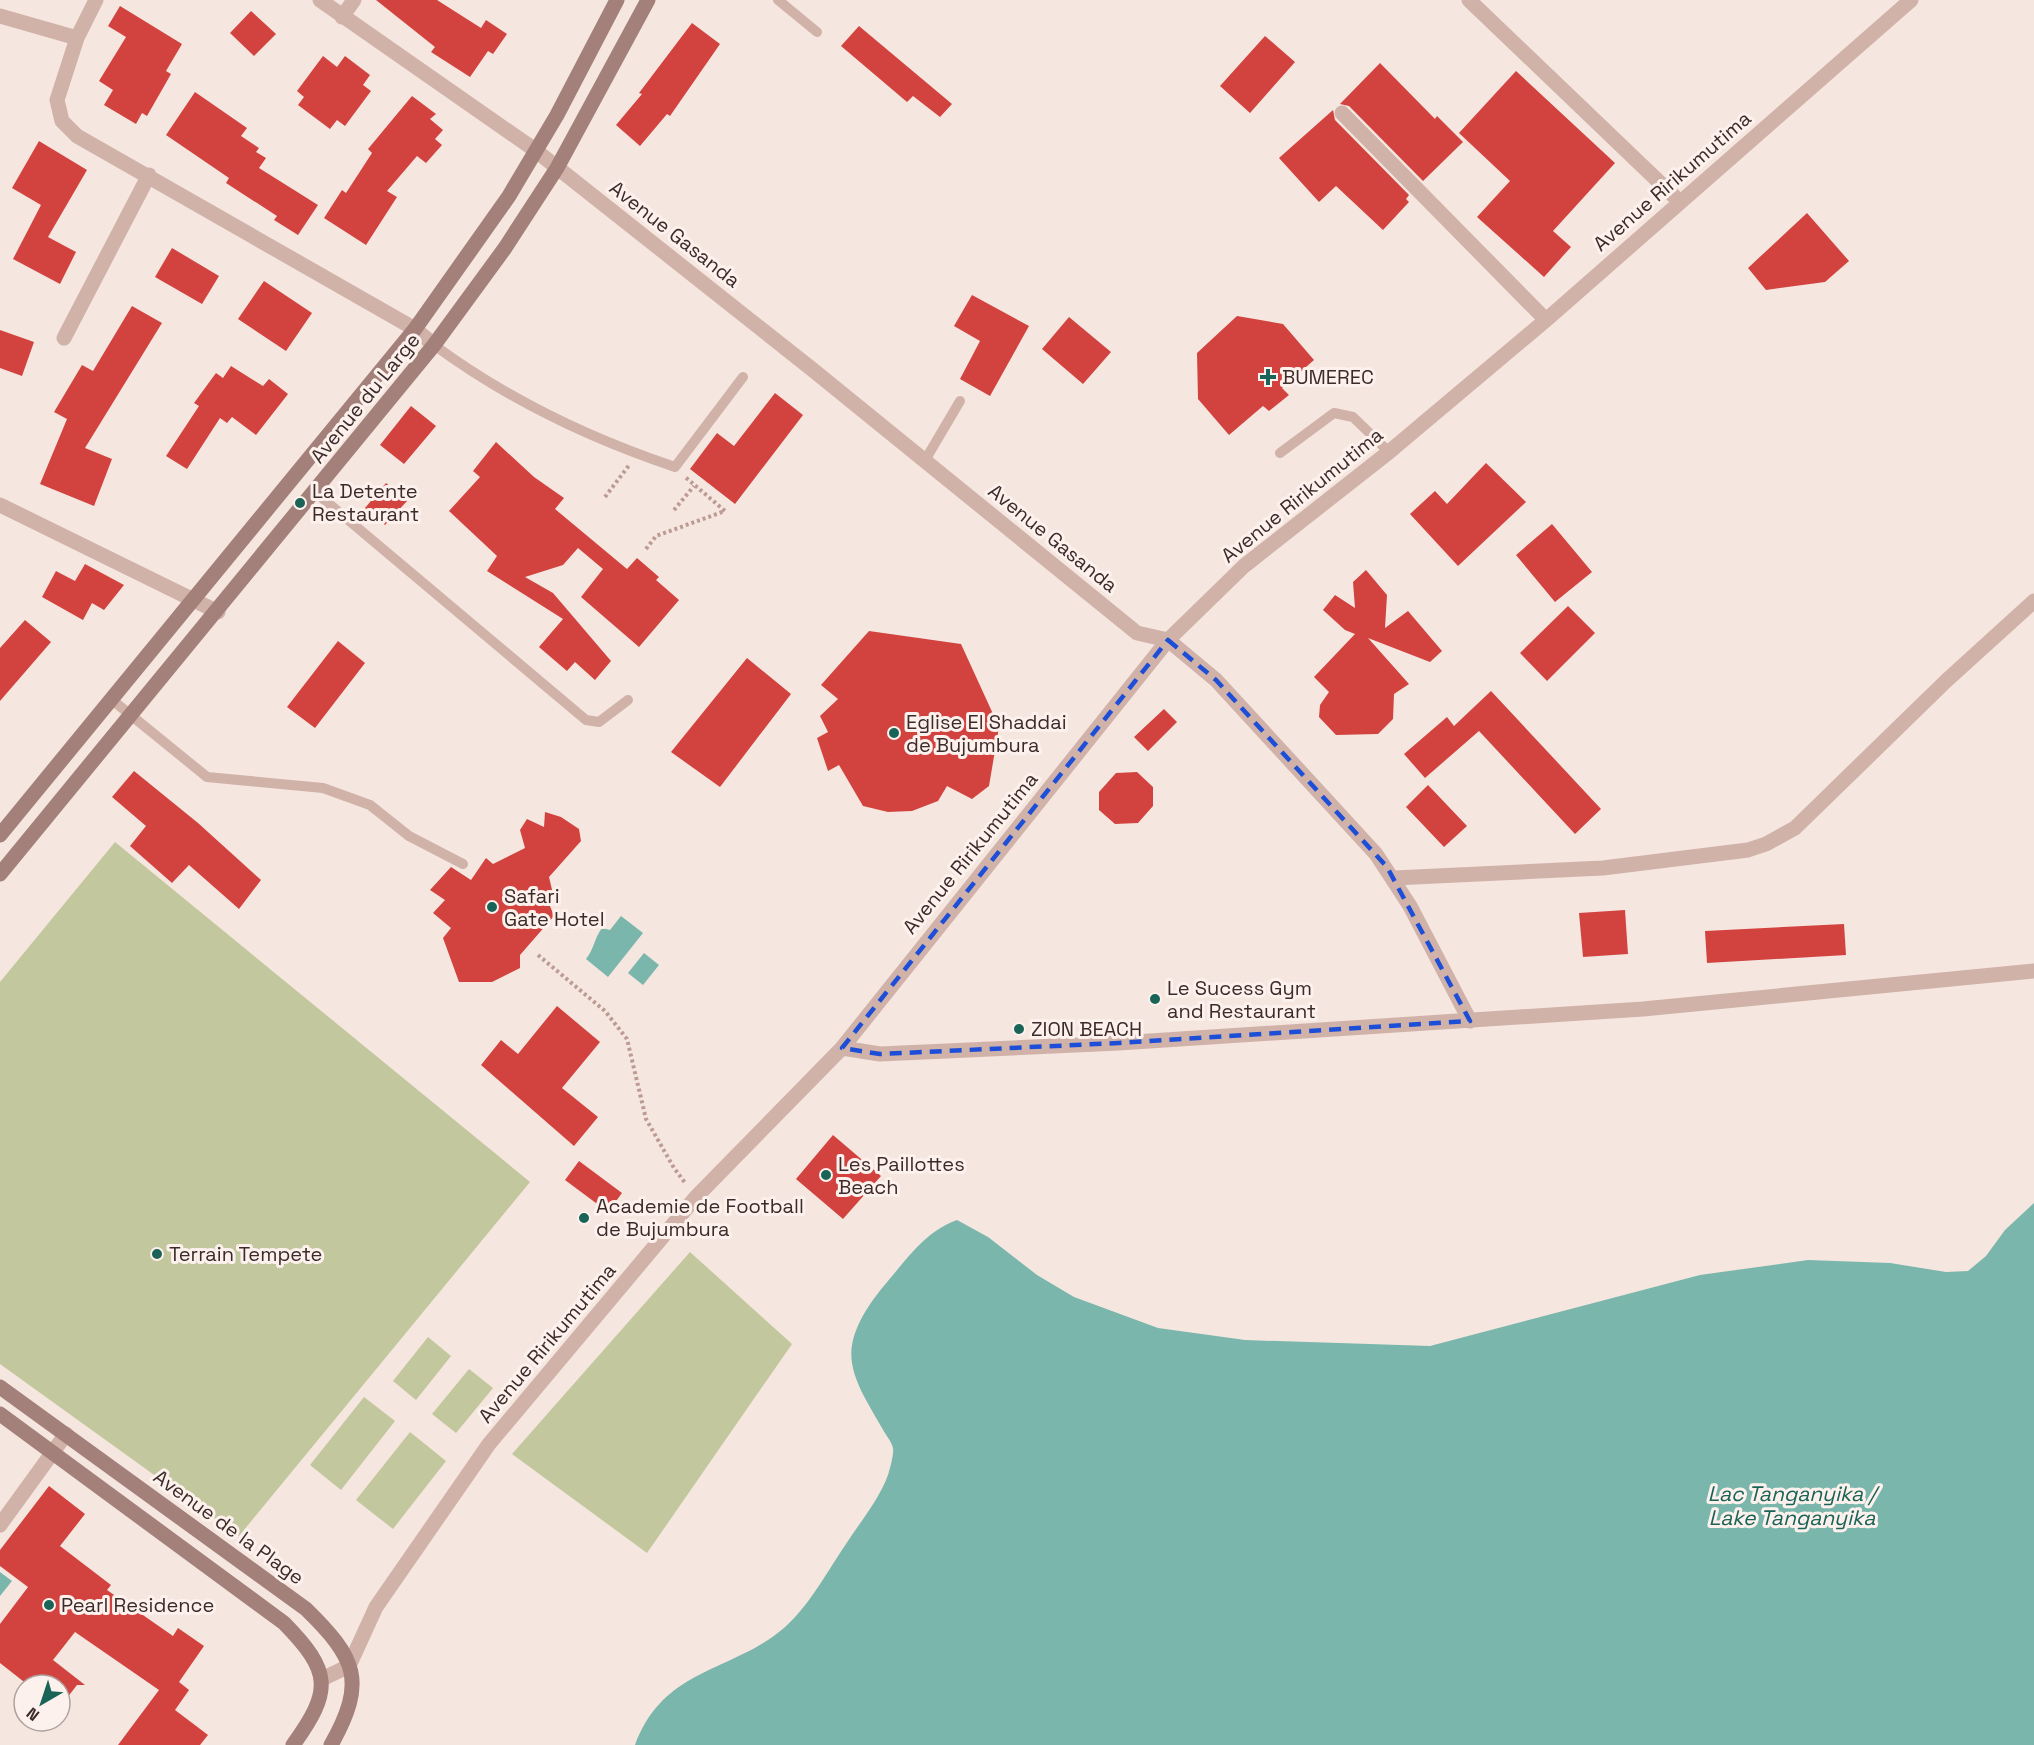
<svg xmlns="http://www.w3.org/2000/svg" width="2034" height="1745" viewBox="0 0 2034 1745" font-family="'Space Grotesk',sans-serif">
  <style>
    .pitch { fill: #c2c79d }
    .water { fill: #7ab6ab }
    .building { fill: #d24340 }
    .lines { fill: none; stroke-linecap: round; stroke-linejoin: round }
    .path { stroke: #bc9b93; stroke-width: 4; stroke-dasharray: 3 3; stroke-linecap: butt }
    .lane { stroke: #d0b2a9; stroke-width: 10 }
    .street { stroke: #d0b2a9; stroke-width: 15 }
    .secondary { stroke: #a4807a; stroke-width: 15 }
    .marked { fill: none; stroke: #1d4ed8; stroke-width: 4.5; stroke-dasharray: 12 8; stroke-linejoin: round }
    .poi-dot { fill: #1a6357; stroke: #fcf1ec; stroke-width: 2 }
    .labels { text-anchor: middle; dominant-baseline: central; stroke-width: 6; stroke-linejoin: round; paint-order: stroke }
    .street-label { font-size: 20px; fill: #3c2b29; stroke: #fcf1ec }
    .poi-label { font-size: 20px; fill: #3c2b29; stroke: #fcf1ec; text-anchor: start }
    .water-label { font-size: 21px; font-style: italic; fill: #1a6357; stroke: #fcf1ec }
  </style>
  <rect width="100%" height="100%" fill="#f5e6df"/>
  <path class="pitch" d="M115,842L530,1182L239,1536L0,1364V982Z
    M690,1252L792,1344L647,1553L512,1454Z
    M428,1337L451,1356L416,1400L393,1381Z
    M469,1369L493,1388L456,1433L432,1414Z
    M364,1397L395,1421L341,1490L310,1465Z
    M410,1432L446,1461L393,1529L356,1500Z"/>
  <path class="water" d="M621,916L643,933L608,977L586,959C594,949 594,939 602,928L610,930Z
    M644,953L659,965L643,985L628,973Z
    M2034,1203V1745H635C664,1667 731,1673 784,1628C809,1606 827,1572 846,1544C860,1522 879,1500 888,1475C890,1468 894,1455 893,1448C892,1442 885,1434 882,1428C869,1404 847,1374 852,1345C857,1318 876,1295 893,1275C912,1252 928,1231 957,1220L988,1237L1037,1275L1074,1297L1158,1328L1245,1340L1430,1346L1700,1275L1808,1260L1890,1263L1946,1272L1968,1271L1986,1256L2005,1230Z
    M0,1572L12,1581L0,1596Z"/>
  <path class="building" d="M376,0H437L481,28L486,20L507,34L493,54L488,51L470,77L431,52L435,47Z
    M120,6L182,44L166,71L171,74L147,116L142,113L136,124L104,105L113,90L99,81L126,37L108,26Z
    M251,11L276,34L254,56L230,33Z
    M692,23L720,44L670,116L667,114L640,146L616,125L642,94L639,93Z
    M859,26L952,104L940,117L913,96L907,102L841,46Z
    M1265,36L1295,62L1250,113L1220,86Z
    M323,56L337,67L345,56L370,75L363,85L371,91L345,126L337,120L330,129L298,105L304,97L297,91Z
    M1380,63L1435,119L1437,116L1463,142L1423,181L1349,106L1340,104Z
    M1516,71L1615,163L1553,231L1571,247L1544,277L1477,217L1510,181L1459,133Z
    M195,92L247,128L241,136L259,148L256,152L266,158L259,168L318,205L298,235L274,220L277,216L226,183L229,178L166,135Z
    M412,96L436,114L430,119L443,130L435,139L442,145L426,163L417,156L387,191L397,197L366,245L324,218L342,190L346,193L372,153L368,149Z
    M1333,110L1335,120L1409,195L1406,199L1409,202L1383,230L1336,186L1319,202L1279,158Z
    M39,141L87,170L48,237L76,252L60,284L13,259L41,205L12,188Z
    M1807,213L1849,261L1825,282L1766,290L1748,268Z
    M172,248L219,276L202,304L155,277Z
    M264,281L312,313L286,351L238,319Z
    M972,295L1029,326L990,396L960,379L980,341L954,326Z
    M132,306L162,323L85,448L112,459L94,506L40,484L67,419L54,412L82,365L93,371Z
    M1237,316L1283,324L1314,360L1282,388L1289,395L1269,411L1263,406L1229,435L1198,399L1197,353Z
    M1069,317L1111,352L1083,384L1042,349Z
    M0,330L34,342L22,376L0,368Z
    M231,366L263,386L269,379L288,394L256,435L232,417L227,423L220,418L187,469L166,456L199,406L194,403L216,373L223,378Z
    M775,393L803,415L735,504L690,469L717,433L734,446Z
    M411,406L436,426L404,464L380,445Z
    M496,442L534,477L564,498L555,509L627,569L637,558L659,577L656,580L679,600L639,647L581,597L603,569L578,548L563,565L525,577L553,593L611,661L595,680L575,662L567,671L539,647L563,619L487,571L497,556L449,511L480,477L473,471Z
    M1486,463L1526,502L1458,566L1410,514L1435,491L1447,504Z
    M386,483L407,501L385,525L365,508Z
    M1552,524L1592,572L1555,602L1516,555Z
    M85,564L124,585L104,610L92,603L83,620L42,597L56,571L75,581Z
    M1366,570L1387,595L1385,628L1408,611L1442,651L1430,662L1368,638L1409,684L1394,694L1393,719L1378,734L1336,735L1319,717L1320,705L1329,692L1314,677L1355,634L1345,630L1323,610L1335,595L1355,608L1353,582Z
    M1568,606L1595,633L1547,681L1520,653Z
    M25,620L51,642L0,701V648Z
    M869,631L961,644L999,727L989,786L972,799L947,786L938,801L912,811L888,812L863,806L839,765L828,771L817,738L828,732L820,716L838,699L821,685Z
    M338,641L365,663L315,728L287,707Z
    M747,658L791,694L720,787L671,752Z
    M1491,691L1601,809L1575,834L1479,731L1425,778L1404,754L1447,717L1454,726Z
    M1164,709L1177,722L1148,751L1134,737Z
    M134,771L198,823L261,880L239,909L189,865L172,883L130,846L146,826L112,797Z
    M1137,772L1153,787V806L1138,823L1115,824L1099,810V792L1116,773Z
    M1428,785L1467,826L1444,847L1406,807Z
    M545,812L561,817L579,829L581,841L549,877L553,894L548,901L554,916L520,955V968L492,982H459L443,938L451,928L433,913L445,900L430,890L451,867L471,880L486,858L493,864L525,848L520,830L527,819L544,827Z
    M1625,910L1628,954L1583,957L1579,913Z
    M1844,924L1846,955L1707,963L1705,931Z
    M557,1006L600,1042L562,1088L598,1117L574,1146L481,1065L501,1040L518,1054Z
    M833,1135L881,1176L843,1219L796,1179Z
    M579,1161L622,1193L608,1212L565,1180Z
    M49,1486L85,1514L60,1546L111,1585L107,1590L173,1636L178,1628L204,1646L179,1682L189,1690L175,1710L208,1735L200,1745H118L159,1690L75,1632L53,1660L85,1685H77L60,1707V1685H28L0,1663V1624L28,1587L0,1566V1550Z"/>
  <g class="lines">
    <path class="path" d="M605,497L630,464
      M674,510L694,486
      M646,549L656,536L725,511L684,476
      M538,955L605,1011L627,1039L646,1119L674,1168L686,1184"/>
    <path class="lane" d="M778,0L817,32
      M434,345C506,398 591,439 675,467L743,377
      M1280,453L1334,413L1353,417L1389,452
      M924,462L960,401
      M315,492L586,720L599,722L628,700
      M111,699L207,777L323,788L370,805L409,836L463,864"/>
    <path class="street" d="M96,0L77,38L57,100L62,121L77,136L415,329L434,345
      M320,0L535,150L813,370L1137,633L1168,640L1216,680L1376,854L1410,906L1470,1021
      M1469,0L1680,202
      M0,16L77,38
      M342,17L354,0
      M1342,113L1546,320
      M64,338L149,175
      M0,505L218,612
      M1394,878L1603,868L1748,850L1766,844L1795,828L1946,681L2034,601
      M842,1048L880,1054L1119,1043L1643,1009L2034,971
      M0,1525L66,1434
      M322,1679L349,1666L376,1607L489,1444L696,1197L842,1048L1168,640L1244,566L1389,452L1546,320L1911,0"/>
    <path class="secondary" d="M0,835L415,329L509,196L557,115L617,0
      M0,874L434,345L505,248L557,168L648,0
      M0,1387L306,1609C356,1658 367,1681 331,1745
      M0,1414L284,1623C331,1671 333,1690 293,1745"/>
  </g>
  <path class="marked" d="M1168,640L1216,680L1387,867L1470,1021L1119,1043L880,1054L842,1048Z"/>
  <g class="poi-dot">
    <path d="M1265 368h6v6h6v6h-6v6h-6v-6h-6v-6h6z"/>
    <circle cx="300" cy="503" r="6"/>
    <circle cx="894" cy="733" r="6"/>
    <circle cx="492" cy="907" r="6"/>
    <circle cx="1155" cy="999" r="6"/>
    <circle cx="1019" cy="1029" r="6"/>
    <circle cx="826" cy="1175" r="6"/>
    <circle cx="584" cy="1218" r="6"/>
    <circle cx="157" cy="1254" r="6"/>
    <circle cx="49" cy="1605" r="6"/>
  </g>
  <g class="labels">
    <g class="street-label">
      <text transform="translate(1672 181) rotate(-41)">Avenue Ririkumutima</text>
      <text transform="translate(675 234) rotate(38)">Avenue Gasanda</text>
      <text transform="translate(365 398) rotate(-51)">Avenue du Large</text>
      <text transform="translate(1302 495) rotate(-39)">Avenue Ririkumutima</text>
      <text transform="translate(1053 538) rotate(39)">Avenue Gasanda</text>
      <text transform="translate(970 853) rotate(-51)">Avenue Ririkumutima</text>
      <text transform="translate(547 1343) rotate(-50)">Avenue Ririkumutima</text>
      <text transform="translate(229 1527) rotate(36)">Avenue de la Plage</text>
    </g>
    <g class="poi-label">
      <text x="1282" y="377">BUMEREC</text>
      <text x="312" y="491">La Detente<tspan x="312" dy="23">Restaurant</tspan></text>
      <text x="906" y="722">Eglise El Shaddai<tspan x="906" dy="23">de Bujumbura</tspan></text>
      <text x="504" y="896">Safari<tspan x="504" dy="23">Gate Hotel</tspan></text>
      <text x="1167" y="988">Le Sucess Gym<tspan x="1167" dy="23">and Restaurant</tspan></text>
      <text x="1031" y="1029">ZION BEACH</text>
      <text x="838" y="1164">Les Paillottes<tspan x="838" dy="23">Beach</tspan></text>
      <text x="596" y="1206">Academie de Football<tspan x="596" dy="23">de Bujumbura</tspan></text>
      <text x="169" y="1254">Terrain Tempete</text>
      <text x="61" y="1605">Pearl Residence</text>
    </g>
    <g class="water-label">
      <text x="1792" y="1493">Lac Tanganyika /<tspan x="1792" dy="24">Lake Tanganyika</tspan></text>
    </g>
  </g>
  <g transform="translate(42 1703) rotate(219)"><circle r="28" fill="#fcf1ec" stroke="#afa29e" stroke-width="1.5"/>
  <path d="M0-4.5L10 22L0 15L-10 22Z" fill="#1a6357"/>
  <text y="-9" font-size="16" font-weight="bold" text-anchor="middle" fill="#3c2b29">N</text>
  </g>
</svg>
